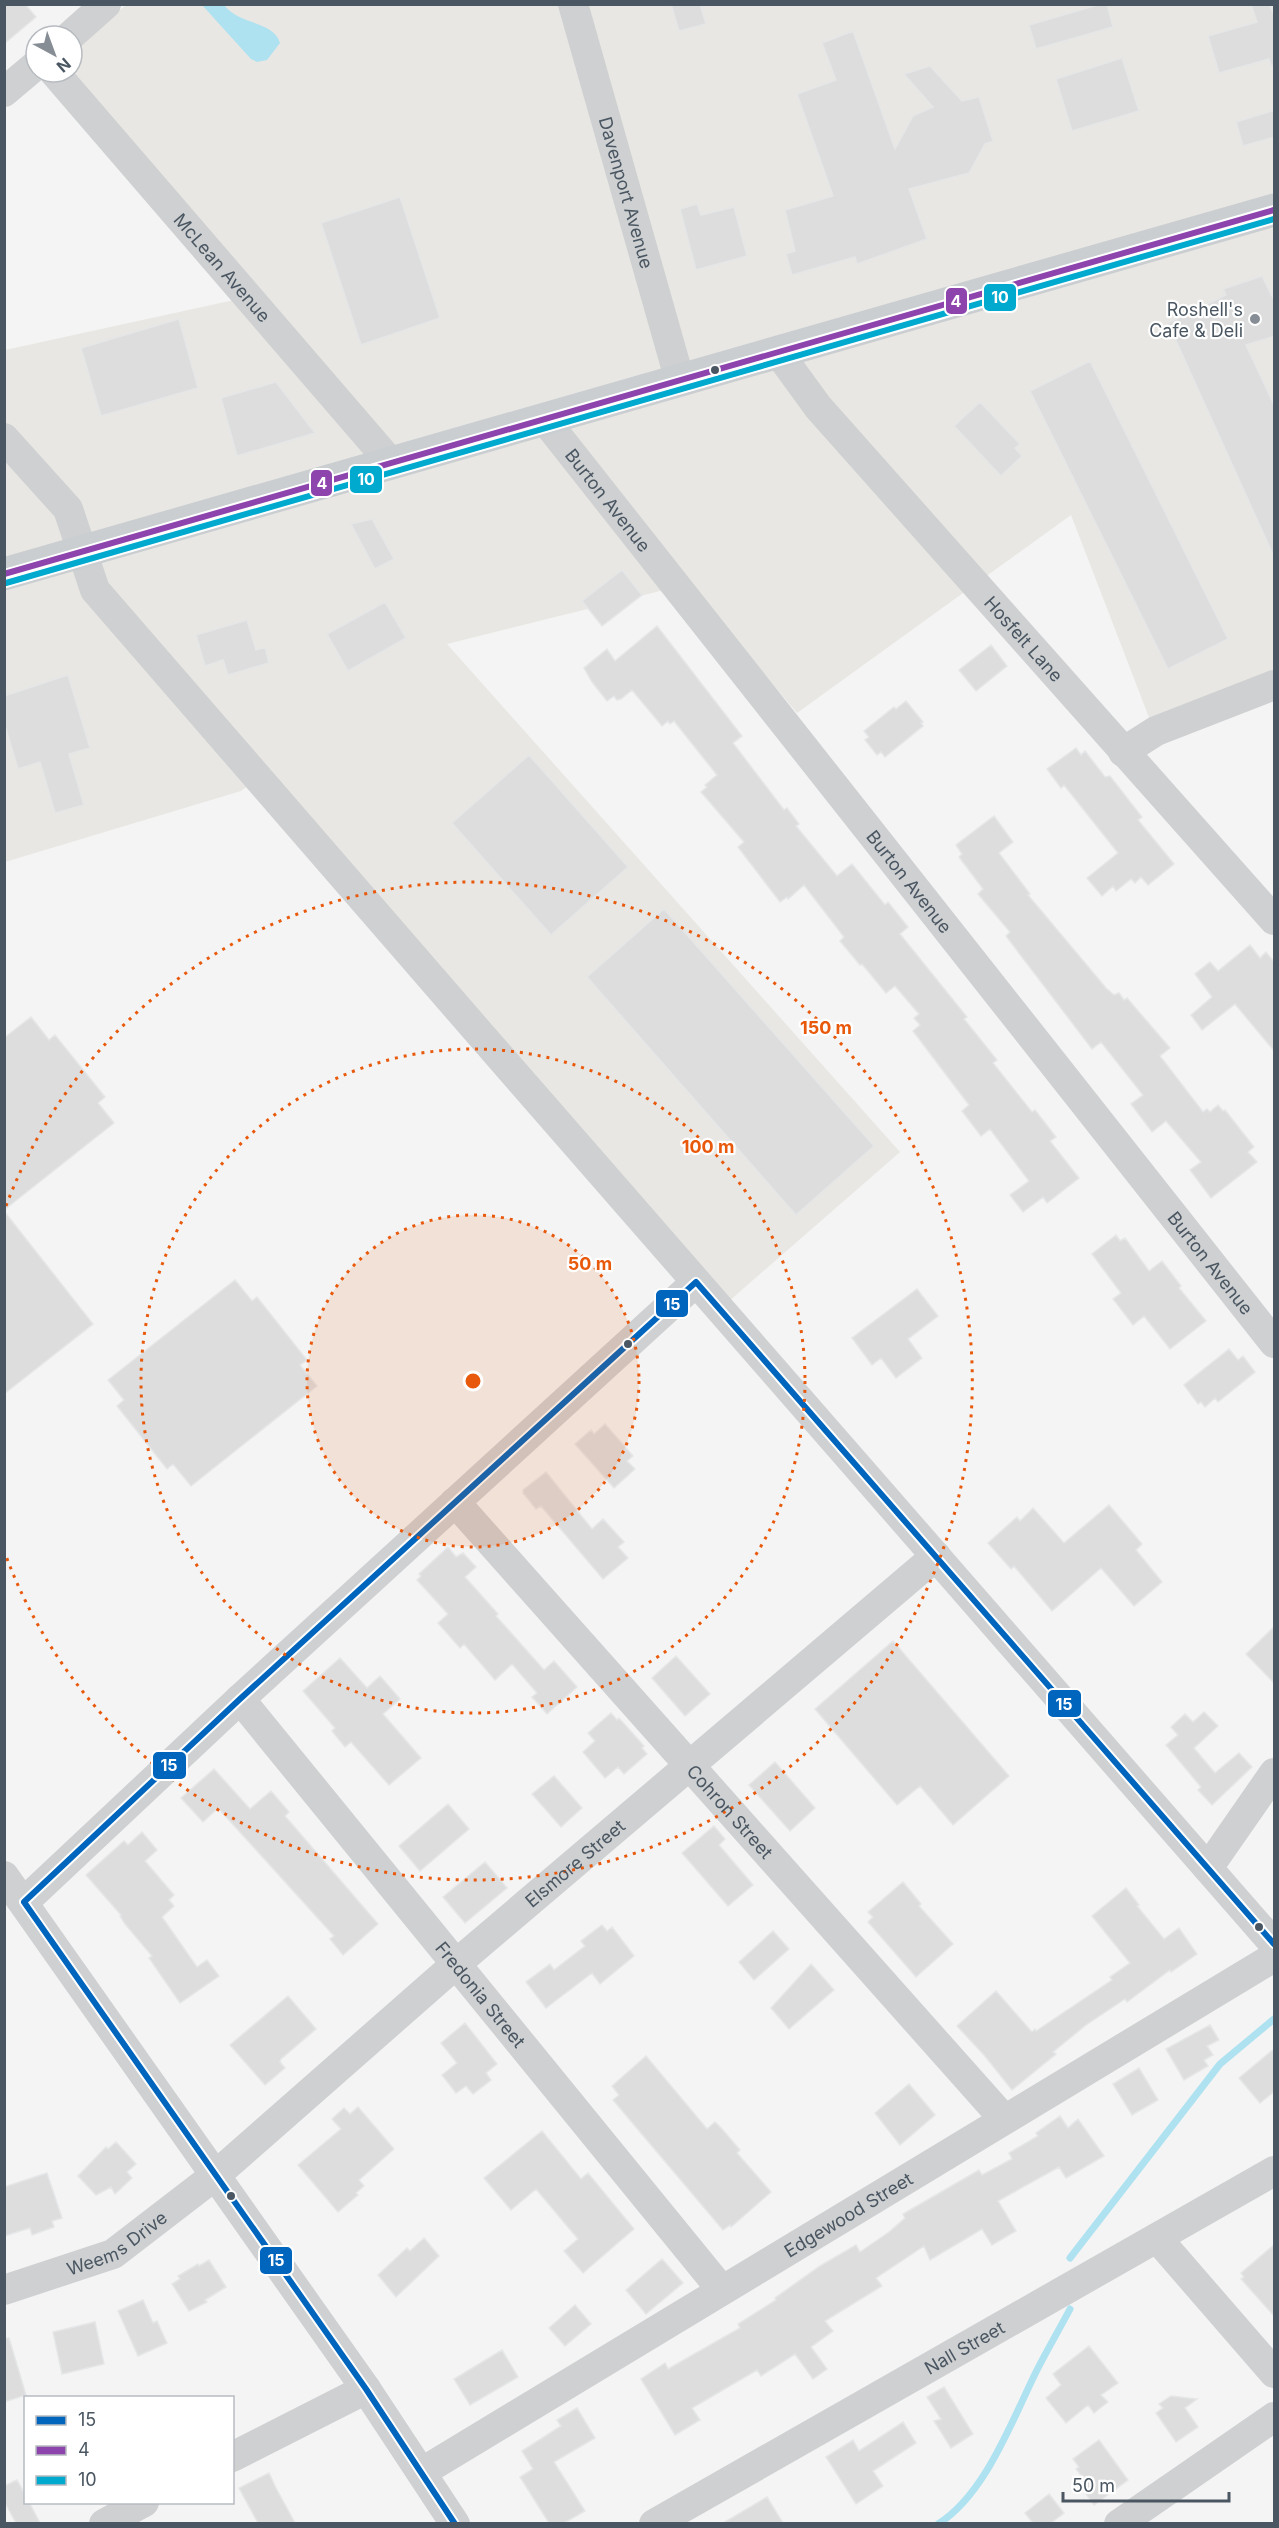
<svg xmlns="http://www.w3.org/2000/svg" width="1279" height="2528" viewBox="0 0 1279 2528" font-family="Inter,sans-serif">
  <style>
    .commercial { fill: #e8e7e3 }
    .water { fill: #aee2f0 }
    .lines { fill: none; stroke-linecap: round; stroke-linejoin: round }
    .stream { stroke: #aee2f0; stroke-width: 7 }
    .building { fill: #ddddde; stroke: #e5e6e7; stroke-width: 1.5 }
    .minor { stroke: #ced0d2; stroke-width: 30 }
    .major { stroke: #caced1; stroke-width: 33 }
    .bus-1-casing { stroke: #fff; stroke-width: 10 }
    .bus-2-casing { stroke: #fff; stroke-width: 10 }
    .bus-3-casing { stroke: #fff; stroke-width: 10 }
    .bus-1 { stroke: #0065bd; stroke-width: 6 }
    .bus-2 { stroke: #8e44ad; stroke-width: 6 }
    .bus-3 { stroke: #00a9ce; stroke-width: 6 }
    .ring { fill: none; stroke: #e8590c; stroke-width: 3; stroke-dasharray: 3 6 }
    .poi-dot { fill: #868d94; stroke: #fff; stroke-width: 2 }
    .bus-dot { fill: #4a5661; stroke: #fff; stroke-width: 2 }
    .labels { text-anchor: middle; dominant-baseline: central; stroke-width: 4.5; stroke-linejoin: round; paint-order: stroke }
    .street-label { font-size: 18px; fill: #4a5661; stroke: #fff }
    .poi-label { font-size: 18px; fill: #4a5661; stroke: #fff; text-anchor: end }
    .centre { fill: #e8590c; stroke: #fff; stroke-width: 3 }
    .ring-label { font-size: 18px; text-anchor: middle; font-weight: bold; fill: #e8590c; stroke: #fff; stroke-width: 4.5; stroke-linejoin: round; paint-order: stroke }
    .line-badge { stroke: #fff; stroke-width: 2 }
    .badge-label { font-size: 16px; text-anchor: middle; font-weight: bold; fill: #fff }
  </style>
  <rect width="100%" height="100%" fill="#f4f4f4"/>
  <path class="commercial" d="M126,5H1274V673L1150,720L1071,515L797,713L688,584L447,644L900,1152L728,1302L269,770L241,791L5,862V350L257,295L72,72V52Z"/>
  <path class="water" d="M202,5H224C239,25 274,21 280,43L267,60L257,62L251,59Z"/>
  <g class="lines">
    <path class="stream" d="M1070,2258L1220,2064L1274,2019
      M938,2524C986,2494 1013,2418 1037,2370C1047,2350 1059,2330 1070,2309"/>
  </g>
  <path class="building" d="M4,4H25L36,17L4,44Z
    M671,4H700L706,24L679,31Z
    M1101,4H1107L1113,27L1036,49L1029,25Z
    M1251,4H1269L1275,17V65L1271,66L1269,59L1219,73L1208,36L1257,22Z
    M853,31L895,149L913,116L933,107L904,74L930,66L962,101L979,97L993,141L985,144L969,173L909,189L927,239L857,264L855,257L792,275L786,254L795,251L785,210L833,196L797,94L836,80L822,43Z
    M1122,58L1139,111L1072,131L1056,79Z
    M1275,110V137L1243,146L1236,122Z
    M400,197L440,318L361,345L321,223Z
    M697,204L701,215L734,207L747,256L696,270L680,209Z
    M1262,276L1275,302V336L1246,345L1275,407V559L1168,323L1226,295L1223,289Z
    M179,319L198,388L101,416L81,348Z
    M1090,361L1228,639L1168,669L1030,391Z
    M276,382L315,433L237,456L221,398Z
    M980,402L1020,444L1015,448L1022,456L1001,476L954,426Z
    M372,519L394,559L375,569L351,524Z
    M622,570L642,595L602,626L582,601Z
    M385,602L406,638L348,671L327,634Z
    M247,620L256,650L265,647L269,663L228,675L223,660L205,666L196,635Z
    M657,626L742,736L733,743L784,810L787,808L799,824L796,826L837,876L852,864L885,905L888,902L908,927L900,934L967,1017L964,1019L997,1060L993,1063L1032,1112L1035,1110L1056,1137L1050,1141L1079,1178L1047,1203L1043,1197L1023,1212L1010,1195L1029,1181L990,1129L981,1136L962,1111L969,1105L913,1031L920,1025L914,1018L919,1014L895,986L886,993L862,964L860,965L840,941L844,937L804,885L788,899L787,897L780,902L738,847L744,842L701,792L707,787L705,785L717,775L674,721L670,724L668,721L662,726L632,690L621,699L617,700L614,696L607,701L592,682L584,668L607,649L615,661Z
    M991,645L1007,666L976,691L959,670Z
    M68,675L90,748L69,754L84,805L55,813L40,762L18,769L4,722V696Z
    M906,701L923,722L921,723L923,726L885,757L881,752L877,755L865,740L869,737L864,731L894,707L896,709Z
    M1076,748L1081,755L1085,751L1105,777L1110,776L1142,817L1138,820L1174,864L1148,885L1141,877L1135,883L1131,879L1116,891L1113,886L1102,896L1087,878L1118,853L1064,785L1061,788L1047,769Z
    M529,755L628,867L551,935L452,823Z
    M994,816L1013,842L999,853L1030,894L1028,895L1106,988L1114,995L1119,993L1124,1000L1127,998L1170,1048L1160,1056L1203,1112L1207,1109L1210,1112L1218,1105L1223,1111L1225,1110L1254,1147L1248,1152L1257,1162L1211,1198L1190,1170L1201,1162L1166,1121L1152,1132L1131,1104L1143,1095L1101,1042L1092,1049L1006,936L1010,932L978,894L983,889L959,857L962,854L956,845Z
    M664,909L874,1146L796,1215L587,977Z
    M1250,945L1260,958L1266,952L1275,963V1052L1235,1004L1202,1030L1191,1015L1212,997L1195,974L1210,962L1218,971Z
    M31,1017L49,1040L55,1035L105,1097L98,1103L114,1123L4,1210V1038Z
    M4,1211L93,1324L4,1394Z
    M1116,1235L1120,1241L1125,1238L1149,1271L1162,1261L1181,1286L1179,1288L1206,1321L1170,1349L1144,1316L1133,1325L1113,1299L1121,1293L1092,1254Z
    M235,1280L252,1301L257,1297L307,1360L300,1365L317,1386L191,1486L173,1464L167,1469L117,1406L124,1400L108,1380Z
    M917,1289L938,1316L908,1339L922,1358L896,1378L881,1358L872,1365L852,1338Z
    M1229,1349L1238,1360L1243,1356L1255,1372L1218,1402L1215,1398L1205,1407L1201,1402L1198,1404L1184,1385Z
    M605,1424L633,1456L627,1461L635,1469L614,1488L575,1444L591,1430L594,1434Z
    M546,1472L592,1529L603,1519L624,1542L618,1547L628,1558L603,1579L541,1506L536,1509L523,1493V1490Z
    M1109,1505L1142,1544L1136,1550L1162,1582L1134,1606L1101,1568L1052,1611L1014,1566L1011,1569L988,1543L1017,1517L1020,1521L1033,1508L1064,1543Z
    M448,1547L456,1557L463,1553L476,1567L465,1577L498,1614L496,1616L544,1670L554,1661L577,1687L547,1714L532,1697L537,1693L512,1664L495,1680L464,1644L460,1648L438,1623L448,1614L417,1580L421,1576L419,1574Z
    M1275,1626V1684L1246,1654Z
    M893,1641L1009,1776L953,1825L920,1786L897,1805L815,1709Z
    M676,1656L710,1694L685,1716L652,1678Z
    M340,1658L367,1688L380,1676L400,1699L383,1714L421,1758L389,1785L351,1742L345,1747L332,1731L335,1728L303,1691Z
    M1204,1712L1218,1726L1194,1748L1215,1773L1239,1753L1252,1767L1212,1805L1198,1790L1201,1787L1166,1745L1178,1735L1171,1727L1185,1714L1193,1722Z
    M611,1713L617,1720L619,1718L644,1746L642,1748L647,1754L624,1774L618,1767L605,1778L583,1752L595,1741L588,1733Z
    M775,1762L815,1808L790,1831L749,1785Z
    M214,1769L250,1809L271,1791L289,1812L285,1816L378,1924L343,1955L330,1939L334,1936L218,1808L203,1822L181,1798Z
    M554,1776L582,1808L561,1827L532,1794Z
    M448,1804L469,1829L420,1871L399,1846Z
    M714,1826L725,1839L719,1845L753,1885L728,1906L682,1853Z
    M142,1832L157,1850L145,1861L174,1895L169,1900L174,1906L162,1917L197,1967L207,1960L219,1976L180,2003L149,1958L152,1956L125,1924L120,1916L121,1915L86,1875L124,1841L128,1845Z
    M485,1862L507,1888L465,1923L443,1897Z
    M903,1882L921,1904L919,1906L953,1944L916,1977L868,1922L873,1917L868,1912Z
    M1126,1888L1139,1905L1137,1906L1164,1939L1179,1928L1197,1954L1171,1972L1170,1970L1127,2002L1125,1999L1086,2025L1053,2052L1056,2054L1012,2090L984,2055L957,2026L996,1991L1032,2032L1035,2029L1036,2031L1112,1980L1110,1977L1130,1963L1092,1916Z
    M602,1925L607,1931L612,1927L634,1956L600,1984L592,1973L546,2008L526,1982L550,1964L554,1970L585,1946L581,1941Z
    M773,1931L789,1949L754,1980L739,1962Z
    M811,1964L834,1990L789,2029L771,2008Z
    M288,1996L316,2029L281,2059L280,2062L285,2068L265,2085L230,2045Z
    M465,2023L497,2064L486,2073L491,2080L473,2094L466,2086L456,2093L442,2075L457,2063L441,2043Z
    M1210,2025L1219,2040L1207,2046L1213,2055L1204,2060L1208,2066L1184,2080L1166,2049Z
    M1275,2048V2091L1260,2103L1239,2078Z
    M646,2056L707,2129L715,2122L722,2129L740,2150L737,2153L771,2192L731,2227L730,2225L723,2230L613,2100L619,2095L612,2086Z
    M1139,2068L1158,2100L1132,2115L1113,2084Z
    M909,2084L935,2115L900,2145L875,2113Z
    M358,2107L394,2149L359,2180L364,2186L356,2193L358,2195L338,2212L298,2165L341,2129L332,2119L344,2108L350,2114Z
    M1060,2116L1068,2128L1078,2119L1104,2156L1066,2178L1059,2167L998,2201L1016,2231L992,2245L982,2229L930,2260L924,2246L876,2278L882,2286L825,2321L833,2331L811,2347L827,2369L813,2379L795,2354L761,2376L757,2370L692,2408L700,2420L675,2435L641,2379L665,2363L668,2369L740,2328L738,2324L776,2300L775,2298L820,2266L856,2245L860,2252L889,2232L905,2218L903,2214L929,2199L979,2170L982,2175L1012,2159L1009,2153L1038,2136L1036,2133Z
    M542,2131L581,2179L588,2173L634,2229L583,2273L564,2251L578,2239L536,2189L511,2210L484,2178Z
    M116,2142L136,2164L127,2172L132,2178L115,2194L111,2187L96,2195L78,2176L106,2147L108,2149Z
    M47,2173L62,2218L52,2221L54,2227L32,2235L30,2228L4,2236V2187Z
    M424,2238L439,2256L396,2297L378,2275L407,2248L410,2251Z
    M1275,2244V2317L1241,2279L1244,2277L1241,2273Z
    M662,2259L683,2283L646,2314L626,2290Z
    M209,2260L226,2287L205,2300L207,2302L189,2311L172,2284L180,2279L178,2276L198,2264L199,2266Z
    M143,2300L153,2323L157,2321L167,2343L138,2356L118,2311Z
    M575,2305L591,2324L565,2346L549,2328Z
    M95,2322L104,2364L62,2374L53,2332Z
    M4,2338H9L26,2395L4,2402Z
    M1089,2346L1118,2383L1101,2395L1108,2402L1094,2413L1088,2405L1066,2423L1046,2398L1061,2385L1053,2374Z
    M502,2350L518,2377L470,2405L454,2379Z
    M944,2387L973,2434L951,2448L934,2421L941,2419L927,2397Z
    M1171,2396L1197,2399L1185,2408L1198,2427L1176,2442L1156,2413L1163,2408L1159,2404Z
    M577,2408L595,2438L554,2462L585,2511L564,2523H549L520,2477L533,2469L522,2451L561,2426L557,2420Z
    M903,2422L916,2443L873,2471L883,2486L856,2504L826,2457L853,2440L859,2451Z
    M1099,2440L1128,2480L1094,2505L1079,2484L1085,2480L1076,2469L1079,2467L1073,2459Z
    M269,2473L276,2488L295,2523H258L239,2488Z
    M17,2480L26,2496V2502H29L40,2523H16L4,2501V2486Z
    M1049,2494L1064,2513L1051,2523H1033L1025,2513Z
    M767,2497L783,2523H723Z"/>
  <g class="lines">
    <g class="minor">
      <path id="s1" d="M573,4L680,381"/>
      <path d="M70,36L106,4"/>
      <path id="s2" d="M54,72L392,464"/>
      <path d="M4,92L36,65"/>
      <path id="s3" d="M778,352L818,407L1274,920"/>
      <path id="s4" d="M545,420L1274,1343"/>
      <path d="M4,438L68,509L95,590L480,1034L1274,1944"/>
      <path d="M1123,752L1156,731L1274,685"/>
      <path id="s5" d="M455,1502L1004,2119"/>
      <path id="s6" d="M240,1699L721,2289"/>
      <path d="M1208,1868L1274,1773"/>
      <path d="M4,1876L366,2389L455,2524"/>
      <path d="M24,1902L240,1699L696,1282"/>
      <path d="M1157,2238L1274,2373"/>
      <path id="s7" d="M4,2290L113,2254L217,2174L456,1964L936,1556"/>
      <path d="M232,2457L366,2389"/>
      <path id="s8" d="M422,2472L1274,1957"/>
      <path d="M104,2524L144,2502"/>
      <path id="s9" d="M654,2524L1274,2171"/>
      <path d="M1119,2524L1274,2417"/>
    </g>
    <path class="major" d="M4,574L1274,210"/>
    <g class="bus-1-casing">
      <path id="bus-1" d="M455,2524L366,2389L24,1902L240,1699L696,1282L1274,1944"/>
    </g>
    <g class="bus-2-casing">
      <path id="bus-2" d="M4,574L1274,210"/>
    </g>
    <g class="bus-3-casing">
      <path id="bus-3" d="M6,583L1274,219"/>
    </g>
    <use href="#bus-1" class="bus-1"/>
    <use href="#bus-2" class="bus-2"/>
    <use href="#bus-3" class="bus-3"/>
  </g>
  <circle cx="473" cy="1381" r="166" fill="#e8590c" fill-opacity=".12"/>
  <g class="ring">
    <circle cx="473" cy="1381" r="166"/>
    <circle cx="473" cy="1381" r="332"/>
    <path d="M6 1206A499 499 0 1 1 6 1556"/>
  </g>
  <circle class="poi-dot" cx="1255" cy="319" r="6"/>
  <g class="bus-dot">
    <circle cx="715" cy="370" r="5"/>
    <circle cx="628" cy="1344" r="5"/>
    <circle cx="1259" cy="1927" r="5"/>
    <circle cx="231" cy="2196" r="5"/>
  </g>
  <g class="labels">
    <g class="street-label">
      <text stroke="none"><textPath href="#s1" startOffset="196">Davenport Avenue</textPath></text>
      <text stroke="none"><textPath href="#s2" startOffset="258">McLean Avenue</textPath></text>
      <text stroke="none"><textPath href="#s4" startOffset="102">Burton Avenue</textPath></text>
      <text stroke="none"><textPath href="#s3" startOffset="378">Hosfelt Lane</textPath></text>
      <text stroke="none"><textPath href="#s4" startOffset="588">Burton Avenue</textPath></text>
      <text stroke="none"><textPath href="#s4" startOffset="1074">Burton Avenue</textPath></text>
      <text stroke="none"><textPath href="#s5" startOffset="414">Cohron Street</textPath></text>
      <text stroke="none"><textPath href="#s7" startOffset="720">Elsmore Street</textPath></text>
      <text stroke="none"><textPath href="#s6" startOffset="381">Fredonia Street</textPath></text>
      <text stroke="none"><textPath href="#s8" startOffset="498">Edgewood Street</textPath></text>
      <text stroke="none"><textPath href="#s7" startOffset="123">Weems Drive</textPath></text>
      <text stroke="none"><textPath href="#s9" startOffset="357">Nall Street</textPath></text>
    </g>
    <g class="poi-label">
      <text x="1243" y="309">Roshell's<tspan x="1243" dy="21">Cafe &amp; Deli</tspan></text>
    </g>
  </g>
  <circle cx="473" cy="1381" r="9" class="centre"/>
  <g class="ring-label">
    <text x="826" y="1034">150 m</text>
    <text x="708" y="1153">100 m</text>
    <text x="590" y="1270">50 m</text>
  </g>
  <g class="line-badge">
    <rect x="983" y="283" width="34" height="29" rx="6" fill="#00a9ce"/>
    <rect x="945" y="287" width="23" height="28" rx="6" fill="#8e44ad"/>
    <rect x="349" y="465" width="34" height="29" rx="6" fill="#00a9ce"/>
    <rect x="310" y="469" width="23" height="28" rx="6" fill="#8e44ad"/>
    <rect x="655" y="1289" width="34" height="29" rx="6" fill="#0065bd"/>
    <rect x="1047" y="1689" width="35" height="29" rx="6" fill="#0065bd"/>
    <rect x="152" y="1751" width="35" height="29" rx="6" fill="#0065bd"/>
    <rect x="259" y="2246" width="34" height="29" rx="6" fill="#0065bd"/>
  </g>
  <g class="badge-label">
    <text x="1000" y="303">10</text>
    <text x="956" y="307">4</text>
    <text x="366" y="485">10</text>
    <text x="322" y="489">4</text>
    <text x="672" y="1310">15</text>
    <text x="1064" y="1710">15</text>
    <text x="169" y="1771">15</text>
    <text x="276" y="2266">15</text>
  </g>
  <rect width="1279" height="2528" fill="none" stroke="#4a5661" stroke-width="12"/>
  <rect x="24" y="2396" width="210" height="108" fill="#ffffff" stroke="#b7bbc0" stroke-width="1.5"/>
  <rect x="36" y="2416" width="30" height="9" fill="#0065bd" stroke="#b7bbc0" stroke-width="1.5"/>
  <text x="78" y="2426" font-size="18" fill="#4a5661">15</text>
  <rect x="36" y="2446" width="30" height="9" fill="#8e44ad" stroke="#b7bbc0" stroke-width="1.5"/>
  <text x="78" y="2456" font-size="18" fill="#4a5661">4</text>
  <rect x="36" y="2476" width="30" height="9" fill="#00a9ce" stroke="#b7bbc0" stroke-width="1.5"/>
  <text x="78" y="2486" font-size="18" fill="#4a5661">10</text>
  <g transform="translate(54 54) rotate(139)"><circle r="28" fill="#ffffff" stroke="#b7bbc0" stroke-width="1.5"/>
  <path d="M0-4.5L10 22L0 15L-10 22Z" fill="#868d94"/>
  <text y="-9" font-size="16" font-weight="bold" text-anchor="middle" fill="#4a5661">N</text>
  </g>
  <path d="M1063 2492v9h166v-9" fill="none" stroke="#4a5661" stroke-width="3"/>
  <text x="1072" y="2492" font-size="18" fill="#4a5661" stroke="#ffffff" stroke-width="4.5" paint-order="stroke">50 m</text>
</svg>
